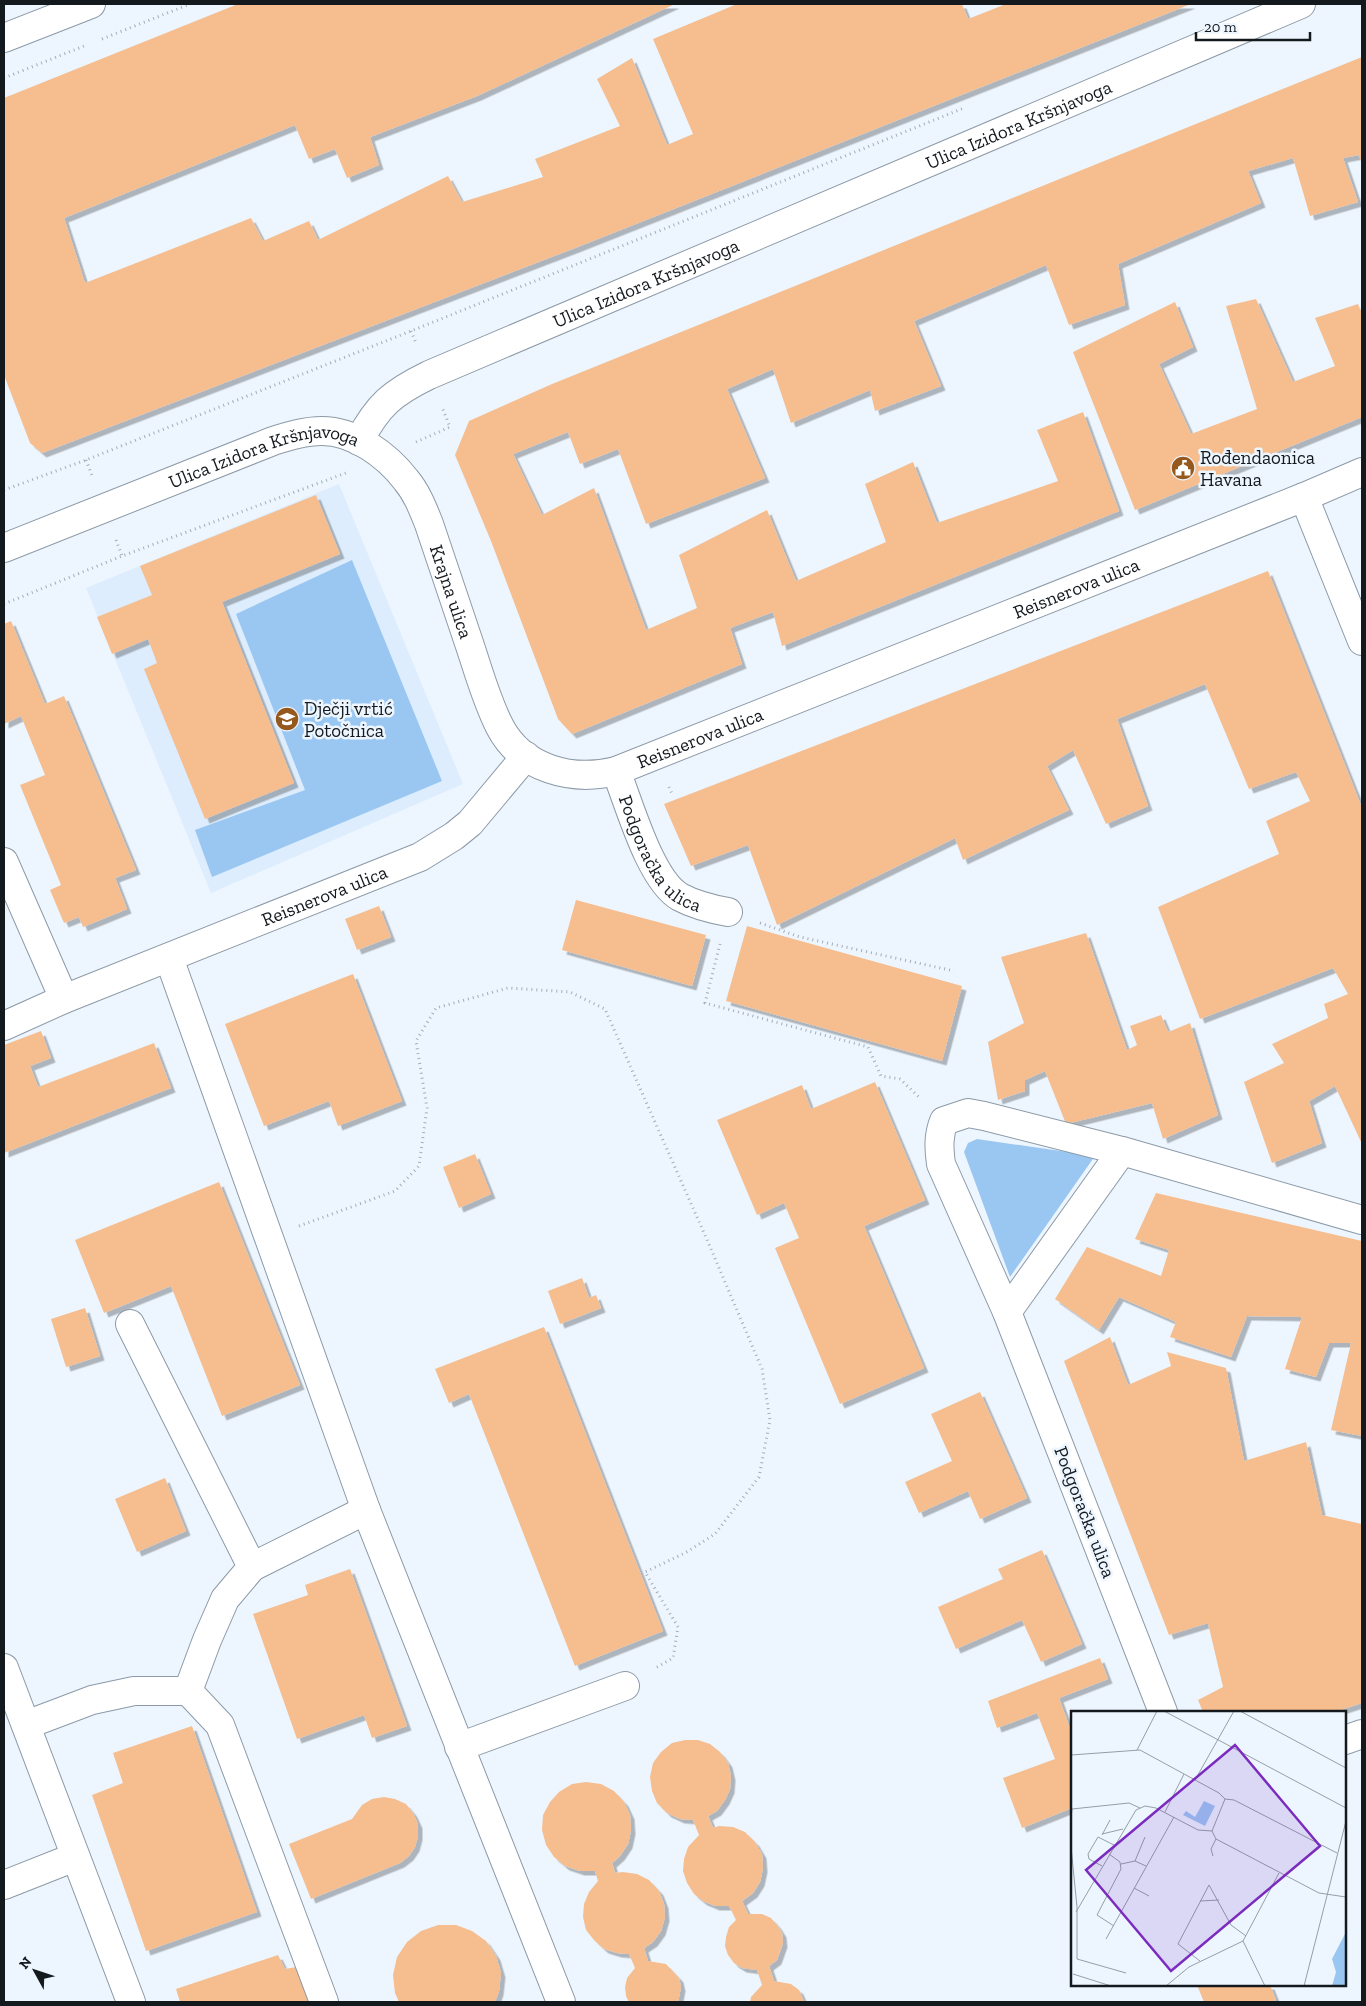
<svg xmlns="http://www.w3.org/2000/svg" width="1366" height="2006" viewBox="0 0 1366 2006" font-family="'Zilla Slab',serif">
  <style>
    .built { fill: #ddedfd }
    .green { fill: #9ac7f2 }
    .building { fill: #f6bd8f; filter: url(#shadow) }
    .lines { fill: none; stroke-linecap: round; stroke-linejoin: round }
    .minor-casing { stroke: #8c9aa7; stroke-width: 30 }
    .major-casing { stroke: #8c9aa7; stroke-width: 30 }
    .path { stroke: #a5acb4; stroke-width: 3; stroke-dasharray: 1 4; stroke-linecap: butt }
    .minor { stroke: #fff; stroke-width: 28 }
    .major { stroke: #fff; stroke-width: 28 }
    .labels { text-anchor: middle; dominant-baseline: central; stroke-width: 5; stroke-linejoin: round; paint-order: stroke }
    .street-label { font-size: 19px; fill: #14191e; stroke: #edf6ff }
    .poi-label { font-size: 19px; fill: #14191e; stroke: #edf6ff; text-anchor: start }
    .inset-road { fill: none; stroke: #969ea5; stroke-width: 1 }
    .view { fill: #7b2cbf; fill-opacity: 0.15; stroke: #7b2cbf; stroke-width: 2.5 }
    .inset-edge { fill: none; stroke: #14191e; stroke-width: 2.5 }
  </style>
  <defs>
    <filter id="shadow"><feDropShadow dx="4.5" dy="4.5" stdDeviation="0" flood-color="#0004"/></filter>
  </defs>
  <rect width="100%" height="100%" fill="#edf6ff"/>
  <path class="built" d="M339,484L463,784L211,893L86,588Z"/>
  <path class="green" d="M352,560L442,781L212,877L195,830L305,790L236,614Z
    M977,1139L1095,1156L1010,1277L964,1152L968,1143Z"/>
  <path class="building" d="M238,4H675L477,96L370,137L379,165L347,178L335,149L309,159L295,125L64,218L85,283L251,218L263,241L309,221L318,240L448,176L462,202L543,177L535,159L620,126L597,79L632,58L667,145L693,134L653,39L737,4H962L968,19L1006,4H1191L575,248L42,453L30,443L4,375V98Z
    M1362,57V164L1359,155L1343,158L1358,202L1310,216L1293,158L1248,171L1261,203L1118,264L1125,305L1069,325L1046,265L914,321L941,386L875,411L870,390L791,423L773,369L727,389L765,478L646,524L618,449L580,464L568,432L513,454L542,515L594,488L646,630L697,608L679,555L767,510L796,581L886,542L865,484L913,462L937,523L1058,481L1037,430L1083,412L1119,511L782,646L773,612L730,628L742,664L572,734L558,719L491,541L455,455L469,421L552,384Z
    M1256,299L1293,382L1335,366L1315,318L1358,304L1362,314V417L1135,510L1073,352L1175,302L1193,347L1159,364L1191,434L1257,409L1226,306Z
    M316,495L340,554L222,602L294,783L205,819L144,669L157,663L148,639L112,654L97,617L152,595L140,566Z
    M1268,571L1362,808V1144L1335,1086L1309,1101L1322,1143L1272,1163L1244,1082L1284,1063L1272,1044L1328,1018L1324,1004L1348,994L1333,968L1200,1019L1158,907L1279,854L1266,821L1310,801L1296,772L1249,789L1205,684L1117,719L1148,806L1106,824L1073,750L1047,766L1069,810L963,860L955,838L777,925L748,845L691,866L664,804Z
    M11,621L45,704L64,696L136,870L115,878L127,909L83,927L79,917L64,923L50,890L61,885L20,785L45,775L21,716L4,724V624Z
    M576,900L706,935L692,986L562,950Z
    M379,906L391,937L357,950L345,919Z
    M747,926L962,986L942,1061L726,1001Z
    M1086,933L1127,1050L1137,1045L1130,1026L1161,1015L1168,1032L1190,1023L1218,1115L1163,1139L1152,1103L1066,1124L1045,1071L1025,1080V1091L998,1100L988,1042L1024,1023L1001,957Z
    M353,974L402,1101L338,1126L329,1101L264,1126L225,1024Z
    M41,1031L51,1058L30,1066L38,1087L154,1043L171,1088L4,1153V1045Z
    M875,1082L925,1200L864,1226L924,1368L840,1404L775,1248L799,1238L784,1203L757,1215L717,1120L802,1085L811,1109Z
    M475,1154L491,1194L459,1208L443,1167Z
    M219,1182L300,1385L222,1416L171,1286L104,1313L75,1240Z
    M1156,1193L1362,1241V1436L1331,1430L1351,1343H1329L1316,1377L1285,1369L1302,1317L1247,1316L1231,1357L1170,1337L1176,1322L1119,1297L1099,1330L1055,1299L1087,1247L1161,1276L1169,1250L1135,1239Z
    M582,1278L589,1298L596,1295L601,1308L560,1324L548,1291Z
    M85,1308L100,1356L66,1367L51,1319Z
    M544,1327L663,1631L575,1666L469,1394L449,1403L435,1369Z
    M1110,1337L1128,1385L1171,1366L1167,1352L1226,1368L1244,1461L1306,1442L1322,1515L1362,1524V1703L1334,1712H1203L1198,1700L1223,1687L1208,1623L1169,1635L1064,1361Z
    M980,1392L1027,1498L980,1519L968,1491L919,1513L905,1482L952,1461L931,1414Z
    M165,1478L186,1531L137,1552L115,1499Z
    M1042,1550L1082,1644L1041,1662L1022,1620L956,1649L938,1607L1003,1579L998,1569Z
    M350,1569L407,1726L372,1738L364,1715L297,1739L253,1614L308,1595L305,1585Z
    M1100,1658L1108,1679L1059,1698L1072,1734V1808L1022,1828L1003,1778L1055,1759L1037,1713L997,1728L988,1701Z
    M192,1726L257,1912L146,1951L92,1795L123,1783L113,1753Z
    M685,1740H698L710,1744L720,1752L728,1763L731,1776L730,1789L725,1800L717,1811L708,1816L713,1828L719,1826L733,1827L745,1832L755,1842L762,1854L763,1868L760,1882L753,1893L742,1901L748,1914H762L771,1918L777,1925L782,1933L783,1943L777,1960L769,1966L774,1981L791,1984L799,1990L804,2002H750L751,1997L762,1985L757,1970L742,1968L734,1963L728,1955L725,1946L726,1937L729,1927L736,1920L729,1906H715L703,1901L694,1894L687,1883L683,1871L684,1859L688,1847L699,1835L693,1820L680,1819L667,1813L657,1803L652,1791L650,1777L653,1763L661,1752L672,1743Z
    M586,1782L601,1784L614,1791L624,1802L630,1815L631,1830L628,1844L620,1856L612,1863L615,1873L623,1872L637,1874L649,1880L659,1891L664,1904L665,1917L661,1931L653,1942L644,1948L648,1961L666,1964L679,1978L681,1987L678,2002H629L626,1996L625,1987L627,1978L635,1968L629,1954L617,1953L604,1949L594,1940L586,1930L583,1917L584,1904L589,1892L598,1881L595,1871H580L565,1866L554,1857L546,1845L542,1830L543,1815L550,1802L559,1792L572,1784Z
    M384,1797L395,1799L406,1804L413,1813L418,1824V1836L415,1847L409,1856L400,1863L311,1899L289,1844L352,1819L362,1805L372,1799Z
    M438,1925H456L472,1931L486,1941L496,1956L501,1973L499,1991L495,2002H399L395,1993L393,1975L397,1957L407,1942L421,1931Z
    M278,1955L285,1969L296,1967L309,2002H180L176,1989Z
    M1197,1985H1270L1276,2000L1271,2002H1204Z"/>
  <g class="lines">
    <g class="minor-casing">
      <g id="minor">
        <path id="s1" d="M359,441C378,405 392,393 429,375L1301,4"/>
        <path d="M1304,497L1362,641"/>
        <path id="s2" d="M4,548L273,441C289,436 305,431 322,431C354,431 387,455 406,480C417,493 423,509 429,524C442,563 455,602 468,640C478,669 486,700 500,727C522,769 572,782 616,771L1304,497L1362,472"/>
        <path id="s3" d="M616,771C629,803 650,880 680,897C695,905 711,909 728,912"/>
        <path d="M4,862L64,999"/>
        <path d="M169,958L366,1510L561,2002"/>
        <path id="s4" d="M4,1026L64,999L420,857L454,836L470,823L526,756"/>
        <path d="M1007,1312L1122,1151"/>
        <path d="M130,1324L252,1567"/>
        <path d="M4,1668L131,2002"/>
        <path d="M188,1691L207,1640L225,1599L252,1567L366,1510"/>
        <path d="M1163,1712L1007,1312L941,1164C939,1148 938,1136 944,1121L968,1113L984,1116L1122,1151L1362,1220"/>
        <path d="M26,1725L92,1700L134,1691H188L220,1725L324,2002"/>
        <path d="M1345,1740L1362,1734"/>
        <path d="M459,1747L625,1686"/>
        <path d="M4,1885L75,1857"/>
      </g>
    </g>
    <g class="major-casing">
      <path id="major" d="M4,38L91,4"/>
    </g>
    <path class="path" d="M102,39L190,4
      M4,78L84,46
      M411,331L416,343
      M416,442L450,427L442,407
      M86,460L93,478
      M4,490L86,460L411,331L964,108
      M116,540L122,556
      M4,604L122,556L346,473
      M669,787L673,796
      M760,923L800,937L954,971
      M720,944L705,1003L868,1047L881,1076L900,1079L920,1098
      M299,1226L395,1191L419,1166L427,1108L416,1041L436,1008L508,988L570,992L605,1009L708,1242L762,1369L770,1420L759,1477L715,1534L685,1553L645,1572L678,1627L673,1658L654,1669"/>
    <use href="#minor" class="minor"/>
    <use href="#major" class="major"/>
  </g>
  <defs>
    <g id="civic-disc" transform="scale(1.25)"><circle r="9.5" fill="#96591d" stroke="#edf6ff"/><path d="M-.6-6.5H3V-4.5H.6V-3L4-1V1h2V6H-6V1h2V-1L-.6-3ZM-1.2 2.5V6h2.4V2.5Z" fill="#fff"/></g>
    <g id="school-disc" transform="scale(1.25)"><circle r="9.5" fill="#96591d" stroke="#edf6ff"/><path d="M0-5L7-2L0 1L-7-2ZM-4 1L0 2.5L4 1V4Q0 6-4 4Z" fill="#fff"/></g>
  </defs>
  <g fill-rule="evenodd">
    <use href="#civic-disc" x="1183" y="468"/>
    <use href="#school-disc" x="287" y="719"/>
  </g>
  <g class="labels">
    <g class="street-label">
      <text stroke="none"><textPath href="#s1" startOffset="739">Ulica Izidora Kršnjavoga</textPath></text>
      <text stroke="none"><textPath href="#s1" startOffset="334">Ulica Izidora Kršnjavoga</textPath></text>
      <text stroke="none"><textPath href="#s2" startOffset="278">Ulica Izidora Kršnjavoga</textPath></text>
      <text stroke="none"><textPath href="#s2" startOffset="1334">Reisnerova ulica</textPath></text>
      <text stroke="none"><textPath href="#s2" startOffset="561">Krajna ulica</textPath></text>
      <text stroke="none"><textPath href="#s2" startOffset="929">Reisnerova ulica</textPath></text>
      <text stroke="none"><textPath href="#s3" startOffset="96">Podgoračka ulica</textPath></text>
      <text stroke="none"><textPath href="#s4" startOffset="346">Reisnerova ulica</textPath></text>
      <text transform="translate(1085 1512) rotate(69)">Podgoračka ulica</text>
    </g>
    <g class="poi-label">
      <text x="1200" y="457">Rođendaonica<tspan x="1200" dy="22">Havana</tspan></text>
      <text x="304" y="708">Dječji vrtić<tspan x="304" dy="22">Potočnica</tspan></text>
    </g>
  </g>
  <g transform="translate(1071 1711)">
    <rect width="275" height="275" fill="#edf6ff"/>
    <path d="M133,90L144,95L134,115L112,104L115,100L124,106ZM275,221V275H261L265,261L261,248Z" fill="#9ac7f2"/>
    <path class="inset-road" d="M93,0L275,97M169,0L275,57M66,39L86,0M0,44L69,39L148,82L154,88M124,69L163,0M154,88L163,89L266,142M94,101L113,63M0,106L1,98L58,92L69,97M141,120L145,128L248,182L275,186M141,120L154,88M31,123L52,118M31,124L39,109M0,136L6,196V248L55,262M38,143L49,151L50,158L26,204L43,215M142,145L140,138L145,128M64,150L74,126M50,153L64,150L75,155M31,155L18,148L17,143L27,126L43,134M63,177L78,185M129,190L148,189M5,201L65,99L74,95L85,97L127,119L141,120M35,228L103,106M172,230L194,275M129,250L107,233L138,174L160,214L175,225M2,263L40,275M95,275L118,256L172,230L208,162M233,275L275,110"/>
    <path class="view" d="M164,34L249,135L100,260L15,159Z"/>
    <rect width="275" height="275" class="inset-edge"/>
  </g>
  <rect width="1366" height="2006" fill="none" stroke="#14191e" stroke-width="10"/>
  <g transform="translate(35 1971) rotate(310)" stroke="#edf6ff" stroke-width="4" paint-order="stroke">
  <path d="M0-4L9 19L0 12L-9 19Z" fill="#14191e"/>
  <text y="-8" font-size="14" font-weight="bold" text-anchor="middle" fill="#14191e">N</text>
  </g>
  <path d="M1196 32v8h114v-8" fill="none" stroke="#14191e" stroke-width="2.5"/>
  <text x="1204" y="32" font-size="15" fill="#14191e" stroke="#edf6ff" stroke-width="4" paint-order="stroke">20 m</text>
</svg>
